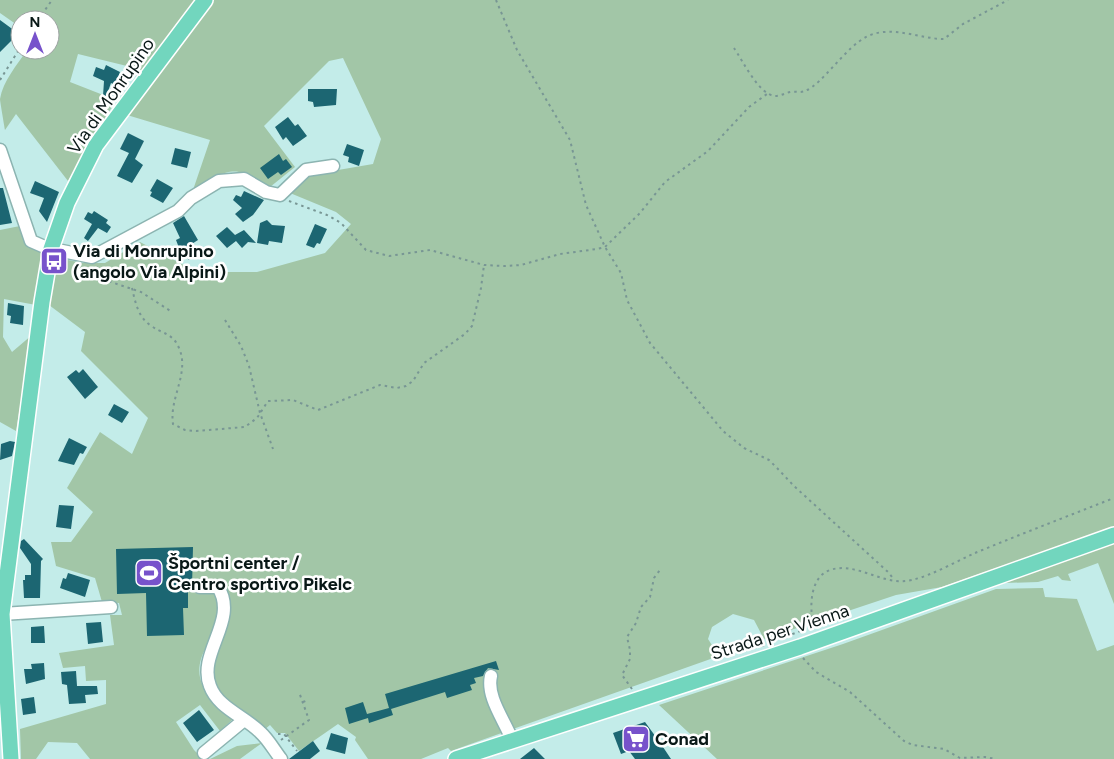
<svg xmlns="http://www.w3.org/2000/svg" width="1114" height="759" viewBox="0 0 1114 759" font-family="Figtree,sans-serif">
  <style>
    .green { fill: #a2c6a7 }
    .building { fill: #1c6672 }
    .lines { fill: none; stroke-linecap: round; stroke-linejoin: round }
    .minor-casing { stroke: #8cb4b1; stroke-width: 15 }
    .major-casing { stroke: #fff; stroke-width: 18 }
    .path { stroke: #789694; stroke-width: 2; stroke-dasharray: 2.5 4; stroke-linecap: butt }
    .minor { stroke: #fff; stroke-width: 12 }
    .major { stroke: #72d6be; stroke-width: 15 }
    .labels { text-anchor: middle; dominant-baseline: central; stroke-width: 5; stroke-linejoin: round; paint-order: stroke }
    .street-label { font-size: 18px; fill: #091817; stroke: #fff }
    .poi-label { font-size: 18px; font-weight: bold; fill: #091817; stroke: #fff; text-anchor: start }
  </style>
  <rect width="100%" height="100%" fill="#c3ece9"/>
  <path class="green" d="M0,0H198L142,74L131,67L78,54L70,82L116,100L68,181L16,114L5,130C4,124 0,101 0,99C3,81 17,65 27,50H50V20H20V27L0,13Z
    M212,0H1114V527L942,587L896,595L764,639L754,620L733,614L712,627L708,639L719,656L451,751L448,748L421,759H368L355,740L356,737L338,724L299,751L285,733H277L270,725L264,730C245,715 222,701 212,678L226,593L198,591L216,594C218,605 221,617 217,628C213,639 204,648 201,659C193,686 215,705 233,719L220,731L200,705L176,722L194,750L203,759H90L77,743L48,742L36,759H21L20,729L106,704V680L86,681L85,666L63,668L59,653L114,645L110,615H122L119,603L102,602L95,578L56,566L51,542H71L93,512L67,488L100,432L132,454L148,418L81,351L85,332L49,305L58,258L83,263H105L140,242L197,272H257L325,253L351,224L336,212L290,193L309,175L373,164L381,139L343,58L329,61L264,126L295,167L270,187C233,163 229,169 193,190L210,140L127,115Z
    M20,226L44,253L36,305L4,299L3,337L12,352L32,335L16,431L0,422V230Z
    M1114,543V604L1098,563L1068,574L1071,581L1062,580L1058,576L1038,582L1004,583V579Z
    M1043,588L1045,597L1077,599L1097,651L1114,645V759H717L659,705L843,644L996,589Z
    M262,743L240,759H210L237,746Z"/>
  <path class="building" d="M0,20L15,31L11,38L12,40L0,52Z
    M106,65L120,72L115,85L111,83L106,97L103,96L104,81L93,76L96,67L104,70Z
    M308,89H337L336,105L314,107L313,102L308,101Z
    M288,117L295,126L298,124L307,136L293,146L286,137L283,140L275,127Z
    M128,133L144,141L135,159L143,165L132,183L117,176L129,153L120,149Z
    M347,144L364,150L359,166L348,162L349,157L343,155Z
    M175,148L191,152L187,168L171,164Z
    M279,154L283,161L286,159L292,167L281,175L278,172L268,179L260,168Z
    M157,179L173,188L163,203L150,196L152,192L150,191Z
    M35,181L59,192L47,222L39,211L44,198L30,193Z
    M0,188H3L12,223L0,225Z
    M244,191L264,200L253,215L243,222L235,214L242,208L233,200L236,195L241,197Z
    M94,211L108,220L106,223L111,227L107,233L98,228L88,241L84,238L92,224L84,219L88,212L92,214Z
    M184,216L198,240L187,247L193,254L189,260L181,253L176,240L180,238L173,223Z
    M267,220L272,225L285,226L282,243L269,241L268,245L257,243L260,223Z
    M315,224L327,229L320,244L317,243L314,248L306,245Z
    M227,227L235,235L244,230L256,243L248,242L242,248L236,241L227,248L216,236Z
    M8,303L24,306L23,325L10,323L11,316L7,315Z
    M83,369L98,387L85,399L67,377L76,370L79,373Z
    M114,404L129,412L122,423L108,415Z
    M69,438L87,447L83,454L80,453L74,465L58,461Z
    M10,441L15,442L12,456L0,460L1,444Z
    M59,505L74,506L71,529L56,527Z
    M24,539L43,559L41,561L40,598H24L23,580H25V575H31V564L20,548L21,541Z
    M193,547L192,587L194,592H188V608H183L184,635L147,636L146,593L117,594L116,549Z
    M68,573L90,580L85,597L60,588L63,578L66,579Z
    M101,622L103,642L88,644L86,623Z
    M44,626L45,643H31V627Z
    M496,661L499,670L488,668L483,676L474,678L476,683L470,685L472,690L447,698L445,692L391,709L393,715L369,723L368,718L349,724L345,708L363,702L367,714L389,708L385,694Z
    M44,663L45,679L26,684L24,669H32L31,664Z
    M76,671L77,686H97L98,694L85,695L86,703L69,704L67,685L62,684L61,672Z
    M34,697L36,713L23,715L21,699Z
    M199,710L214,730L197,742L183,723Z
    M645,722L661,744L671,759H635L629,751L621,754L613,733Z
    M331,733L348,738L345,754L326,749Z
    M313,741L320,751L310,759H289Z
    M534,748L545,759H520Z"/>
  <g class="lines">
    <g class="minor-casing">
      <path id="minor" d="M0,150L31,241L47,248L92,257L178,211L191,198L219,181L244,179L266,192L280,195L306,170L333,166
        M200,587H218C239,620 197,653 210,686C218,708 244,716 260,732C268,739 274,750 281,759
        M2,614L111,607
        M491,676C486,697 505,721 512,740
        M204,753L244,720"/>
    </g>
    <g class="major-casing">
      <path id="major" d="M11,759L2,614L42,302L51,249L67,203L96,145L205,0
        M456,759L800,647L1114,535"/>
    </g>
    <path class="path" d="M496,0L517,50L570,140L586,205L605,247L621,273L627,300L650,343L723,431L744,448L769,460L777,468L794,486L888,572L892,577L891,581
      M38,20L52,0
      M734,48C743,61 759,95 775,96C781,96 785,93 790,92C795,91 800,93 805,91C823,84 846,46 868,36C892,25 920,39 944,39L963,24L1008,0
      M0,80L20,48
      M289,201L327,215L341,223L366,250L389,256L430,250L484,265L504,266L521,265L560,254L597,249L605,247L640,213L665,182L708,151L749,107L767,94
      M97,267L105,280L141,292L172,312
      M132,288C135,301 138,317 150,325C162,334 173,333 179,348C190,373 169,398 173,424L185,430L196,431L245,427L257,418L268,401L293,400L318,410L380,385L397,388L406,386L413,381L424,363L465,334L472,326L481,288L484,265
      M225,320L241,346L249,366L260,413L273,449
      M762,646L803,630L812,616C810,601 812,576 830,570C857,561 883,587 912,580C933,575 955,562 975,553C1021,534 1068,516 1114,498
      M803,658L816,672L850,692L904,741L913,745L944,749L960,758L985,757L996,759
      M632,689L622,675L630,659V650L627,637L636,623L641,607L650,597L654,578L660,570
      M303,702L308,700
      M278,734H284L297,751
      M281,740L309,720L299,692"/>
    <use href="#minor" class="minor"/>
    <use href="#major" class="major"/>
  </g>
  <defs>
    <g id="bus-square" transform="scale(1.4375)"><rect x="-9" y="-9" width="18" height="18" rx="4" fill="#7752cb" stroke="#fff"/><path d="M-5-6H5V4H4V6H2V4H-2V6H-4V4H-5ZM-3.5-4V0h7V-4ZM-3.5 1.2v1.5H-2V1.2ZM2 1.2v1.5H3.5V1.2Z" fill="#fff"/></g>
    <g id="stadium-square" transform="scale(1.4375)"><rect x="-9" y="-9" width="18" height="18" rx="4" fill="#7752cb" stroke="#fff"/><path d="M0-5a6.5 5 0 1 0 0 10a6.5 5 0 1 0 0-10ZM-3.5-1.8h7v3.6h-7Z" fill="#fff"/></g>
    <g id="supermarket-square" transform="scale(1.4375)"><rect x="-9" y="-9" width="18" height="18" rx="4" fill="#7752cb" stroke="#fff"/><path d="M-6-5.5h2.5l.6 2H6L4.5 2H-2.5L-4.4-4H-6ZM-1.5 3.2a1.3 1.3 0 1 0 .1 0ZM3 3.2a1.3 1.3 0 1 0 .1 0Z" fill="#fff"/></g>
  </defs>
  <g fill-rule="evenodd">
    <use href="#bus-square" x="54" y="261"/>
    <use href="#stadium-square" x="149" y="573"/>
    <use href="#supermarket-square" x="636" y="739"/>
  </g>
  <g class="labels">
    <g class="street-label">
      <text transform="translate(111 96) rotate(-55)">Via di Monrupino</text>
      <text transform="translate(780 632) rotate(-18)">Strada per Vienna</text>
    </g>
    <g class="poi-label">
      <text x="73" y="251">Via di Monrupino<tspan x="73" dy="21">(angolo Via Alpini)</tspan></text>
      <text x="168" y="563">Športni center /<tspan x="168" dy="21">Centro sportivo Pikelc</tspan></text>
      <text x="655" y="739">Conad</text>
    </g>
  </g>
  <g transform="translate(35 35)"><circle r="24" fill="#ffffff" stroke="#9da3a2"/>
  <path d="M0-4L9 19L0 12L-9 19Z" fill="#7752cb"/>
  <text y="-8" font-size="14" font-weight="bold" text-anchor="middle" fill="#091817">N</text>
  </g>
</svg>
